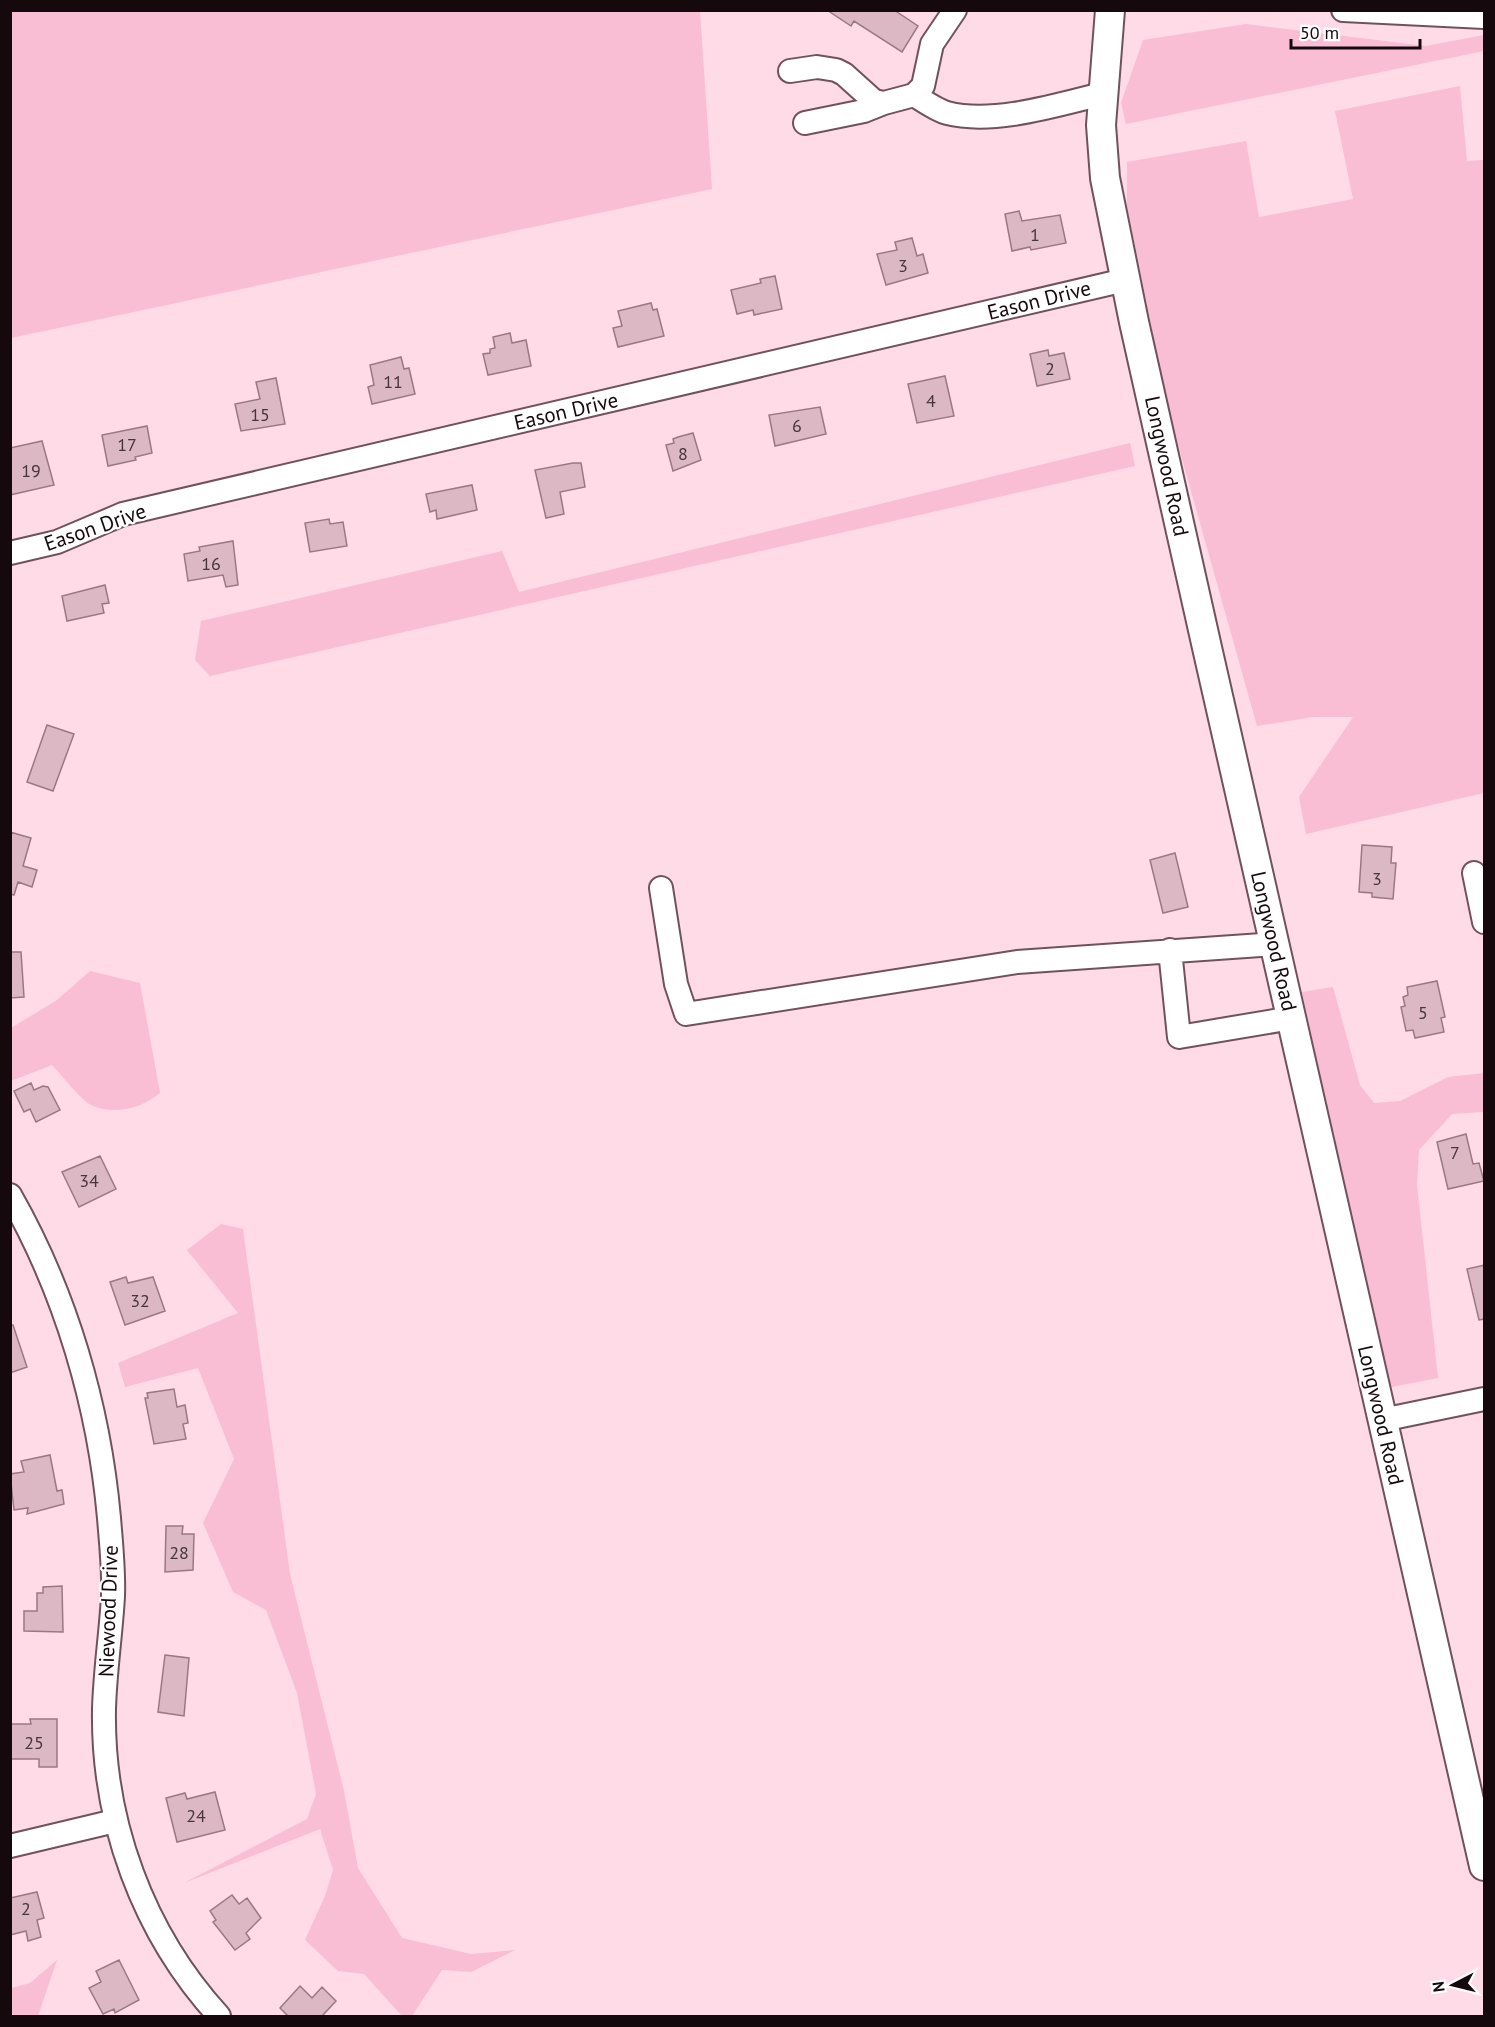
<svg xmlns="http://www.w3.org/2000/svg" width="1495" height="2027" viewBox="0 0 1495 2027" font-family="'PT Sans',sans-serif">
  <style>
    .green { fill: #f9bed4 }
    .building { fill: #dcb8c5; stroke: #997884; stroke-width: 1.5 }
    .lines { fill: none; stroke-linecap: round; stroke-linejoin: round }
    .minor-casing { stroke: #70525d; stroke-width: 26 }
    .major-casing { stroke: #70525d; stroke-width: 32 }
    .minor { stroke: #fff; stroke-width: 22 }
    .major { stroke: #fff; stroke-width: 28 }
    .labels { text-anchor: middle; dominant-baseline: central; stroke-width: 4.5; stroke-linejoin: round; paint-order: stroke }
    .number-label { font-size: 18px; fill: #47353c }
    .street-label { font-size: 21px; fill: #15090e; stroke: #fff }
  </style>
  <rect width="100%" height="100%" fill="#ffdae7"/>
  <path class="green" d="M10,11H700L712,189L11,338Z
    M1246,24L1426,46L1484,35V51L1126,124L1121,103L1143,40Z
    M1460,86L1467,161L1484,160V793L1306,834L1299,797L1353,717H1313L1257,726L1168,409L1127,206V162L1246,141L1259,217L1353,199L1335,111Z
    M1130,443L1135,466L210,676L195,660L201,621L502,551L519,592Z
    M90,971L140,983L160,1093C142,1108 116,1115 93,1106C81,1101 62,1075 52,1065L11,1081V1028L57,1000Z
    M1333,987L1360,1085L1374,1103L1400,1101L1448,1077L1484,1073V1112L1452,1114L1419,1150L1417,1185L1438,1378L1387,1388L1302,992Z
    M221,1224L243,1229L290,1574L344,1791L358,1868L402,1938L471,1954L515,1950L471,1972L442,1970L412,2016H402L364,1974L338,1971L305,1940L325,1896L333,1870L320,1829L184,1883L307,1819L316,1794L297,1693L266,1610L233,1592L203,1523L234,1459L198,1368L125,1387L118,1363L238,1313L187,1250Z
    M57,1960L38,2016H11V1988L30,1983Z"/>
  <path class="building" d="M827,10H894L918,26L902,52L854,21L851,26Z
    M1019,211L1022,221L1060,215L1066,243L1031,250L1030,247L1012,251L1005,214Z
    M912,238L917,256L923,254L928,273L886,285L877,254L897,250L895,242Z
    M775,276L782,309L754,315L753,310L737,314L731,290L761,283L760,279Z
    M651,303L653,310L657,309L664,336L618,347L613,328L622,326L618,311Z
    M510,333L512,343L526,340L531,366L488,375L483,354L490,353V349L495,348L493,337Z
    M1048,350L1049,356L1064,353L1070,379L1037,386L1030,354Z
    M401,357L404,369L409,368L415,394L372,404L368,387L374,385L370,365Z
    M945,376L954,416L917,423L908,384Z
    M276,378L285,424L241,431L235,404L260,399L256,382Z
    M820,407L826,434L775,446L769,415Z
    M147,426L152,453L135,457L136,460L108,466L102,435Z
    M693,433L701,460L673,471L666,445L674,443L673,439L678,437Z
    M42,441L54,485L10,495V448Z
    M573,463H581L585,487L560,492L564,514L546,518L535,470Z
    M472,485L477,510L437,519L436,510L430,512L426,494Z
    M329,519L330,524L343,522L347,546L310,552L305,523Z
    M233,541L238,585L226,587L223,575L188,581L184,554L200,551L199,547Z
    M105,585L109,603L102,604L104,613L67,621L62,596Z
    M47,725L74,734L53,791L27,782Z
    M10,832L31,838L23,866L37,870L32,887L18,882L14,895L10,894Z
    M1362,845L1392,847L1391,863H1396L1393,899L1372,897V893L1359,892Z
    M1175,853L1188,907L1163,913L1150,860Z
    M10,952H21L24,997L10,998Z
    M1437,981L1445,1017L1441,1018L1444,1032L1415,1038L1413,1030L1406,1031L1401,1007L1405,1006L1403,997L1408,995L1407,987Z
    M31,1083L34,1090L43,1086L48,1087L60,1110L36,1122L30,1109L24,1112L14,1091Z
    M1466,1134L1473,1164L1479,1163L1484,1181L1448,1189L1437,1142Z
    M100,1156L116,1189L79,1207L62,1172Z
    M1485,1265V1319L1479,1320L1467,1269Z
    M126,1277L128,1283L153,1277L165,1311L125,1325L110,1282Z
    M10,1325H13L27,1367L10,1373Z
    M174,1389L177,1407L185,1405L188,1423L183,1424L186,1439L154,1444L145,1398H148L147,1393Z
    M50,1455L57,1491L62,1490L64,1504L27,1514L28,1508L14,1510L10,1474L24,1472L21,1461Z
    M166,1526H183L182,1534H194L193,1570L165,1572Z
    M62,1586L63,1632L24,1631V1611H37V1593H43V1587Z
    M165,1655L189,1658L184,1716L158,1712Z
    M30,1719H57V1767H39V1759H10V1724H31Z
    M215,1792L225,1830L177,1842L166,1798L185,1793L187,1799Z
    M37,1892L44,1918L37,1920L41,1937L28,1941L26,1931L10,1935V1898Z
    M232,1895L239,1904L247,1898L261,1918L246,1933L250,1939L235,1950L213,1922L216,1920L210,1911Z
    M119,1960L139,2000L115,2013L114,2009L103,2014L89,1988L101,1982L96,1971Z
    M300,1986L312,1998L322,1987L336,2001L322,2016H288L280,2008Z"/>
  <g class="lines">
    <g class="minor-casing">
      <path id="minor" d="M1343,10L1484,17
        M790,71L817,67L836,70L844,74L874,101L884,103L914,95L923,86L932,44L955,10
        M914,95C924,101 936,110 947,113C993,125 1057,105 1102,94
        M805,123L864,111L884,103
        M10,553L57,542L123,514L1125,280
        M1474,873L1484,922
        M661,888L676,984L686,1014L1017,962L1275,944
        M1170,950L1179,1037L1292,1018
        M10,1195C66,1293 99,1406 109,1518C111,1543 114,1570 113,1596C111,1633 105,1671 104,1709C102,1821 143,1933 219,2016
        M1382,1420L1484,1399
        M10,1846L115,1821"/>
    </g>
    <g class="major-casing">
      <path id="major" d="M1110,10L1101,125L1105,178L1134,322L1208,652L1484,1866"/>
    </g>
    <use href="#minor" class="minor"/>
    <use href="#major" class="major"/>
  </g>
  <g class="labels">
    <g class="number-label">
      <text x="1035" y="234">1</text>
      <text x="903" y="265">3</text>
      <text x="1050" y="368">2</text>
      <text x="393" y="381">11</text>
      <text x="931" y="400">4</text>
      <text x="260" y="414">15</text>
      <text x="797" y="425">6</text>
      <text x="127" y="444">17</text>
      <text x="683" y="453">8</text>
      <text x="31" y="470">19</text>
      <text x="211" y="563">16</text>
      <text x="1377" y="878">3</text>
      <text x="1423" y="1012">5</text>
      <text x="1455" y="1152">7</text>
      <text x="89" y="1180">34</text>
      <text x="140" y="1300">32</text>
      <text x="179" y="1552">28</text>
      <text x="34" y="1742">25</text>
      <text x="196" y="1815">24</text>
      <text x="26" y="1908">2</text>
    </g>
    <g class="street-label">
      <text transform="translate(1039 300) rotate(-14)">Eason Drive</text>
      <text transform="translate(566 411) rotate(-13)">Eason Drive</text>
      <text transform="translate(1167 466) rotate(78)">Longwood Road</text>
      <text transform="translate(95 527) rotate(-19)">Eason Drive</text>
      <text transform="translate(1274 941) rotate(77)">Longwood Road</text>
      <text transform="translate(1381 1415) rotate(77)">Longwood Road</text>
      <text transform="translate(108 1611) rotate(-88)">Niewood Drive</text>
    </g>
  </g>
  <rect width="1495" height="2027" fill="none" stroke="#15090e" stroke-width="24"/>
  <g transform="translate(1453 1985) rotate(263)" stroke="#ffffff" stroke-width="4.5" paint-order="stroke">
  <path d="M0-4.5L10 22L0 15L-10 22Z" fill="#15090e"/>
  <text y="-9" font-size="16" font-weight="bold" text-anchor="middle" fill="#15090e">N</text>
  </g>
  <path d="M1291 39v9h129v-9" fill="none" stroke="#15090e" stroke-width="3"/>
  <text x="1300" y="39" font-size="18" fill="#15090e" stroke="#ffffff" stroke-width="4.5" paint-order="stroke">50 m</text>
</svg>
